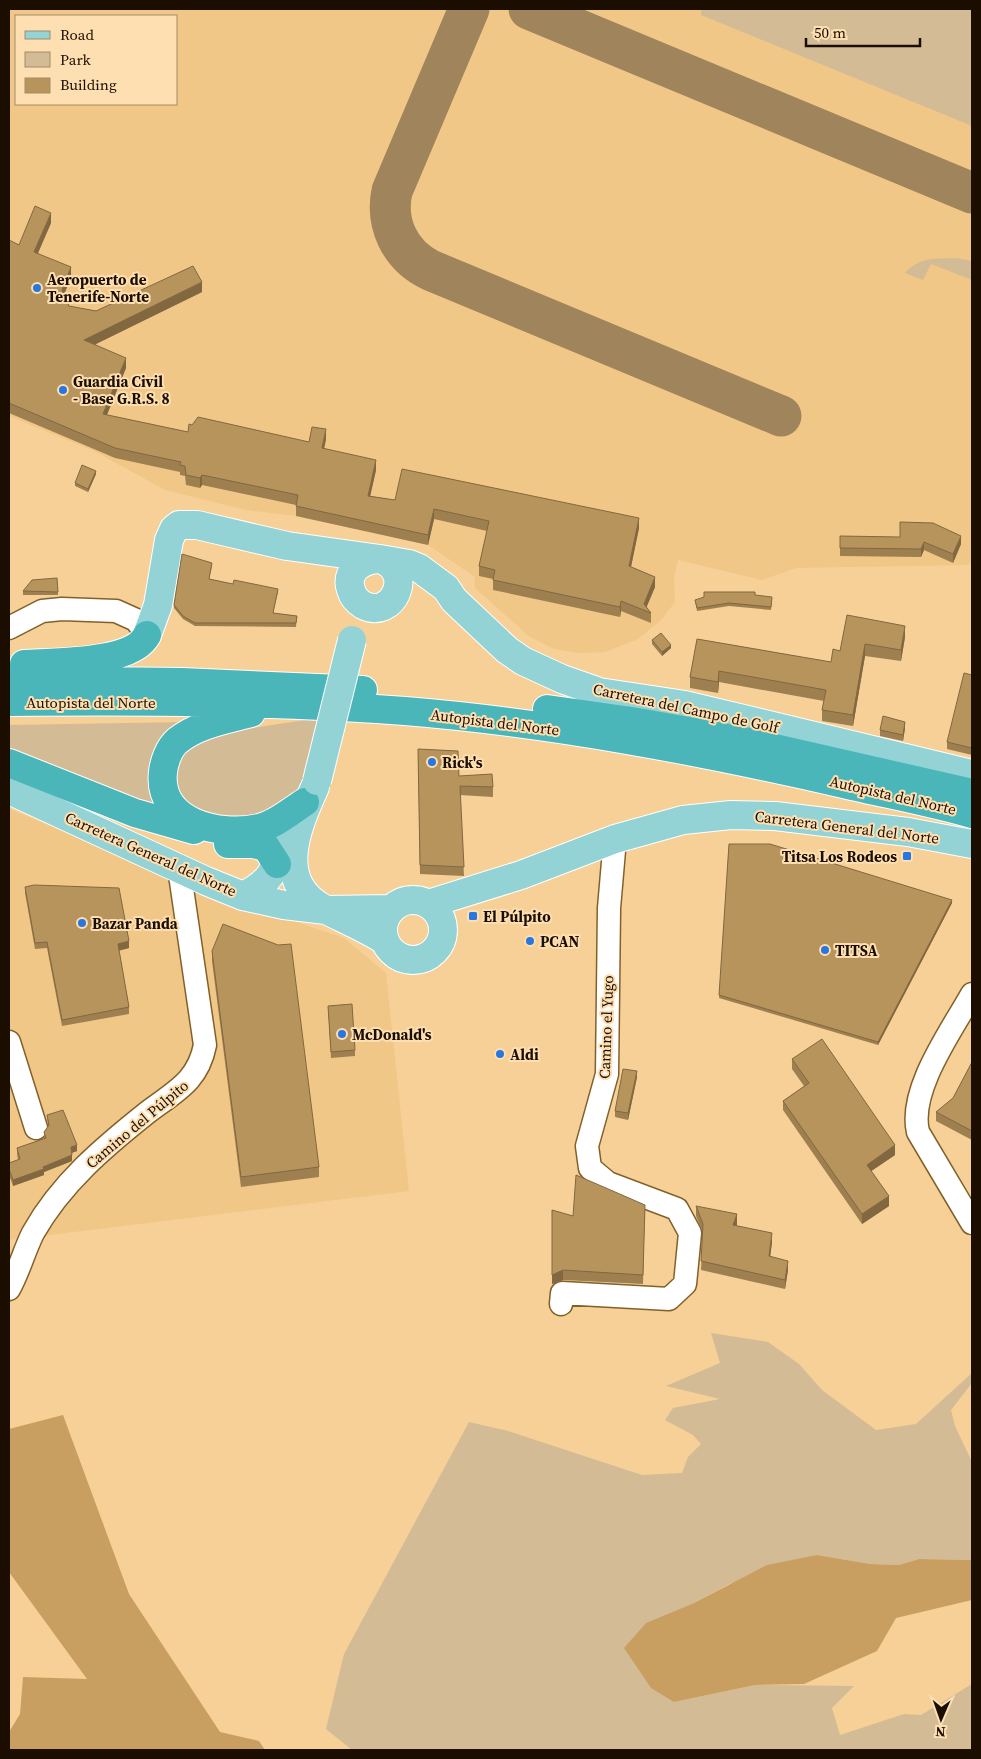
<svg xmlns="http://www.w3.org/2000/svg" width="981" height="1759" viewBox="0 0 981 1759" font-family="'Source Serif 4',serif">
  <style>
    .built { fill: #f1c787; fill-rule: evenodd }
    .green { fill: #d3bb96 }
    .forest { fill: #c89f61 }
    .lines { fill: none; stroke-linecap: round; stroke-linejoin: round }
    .taxiway { stroke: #a0845c; stroke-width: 41 }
    .minor-casing { stroke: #826129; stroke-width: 25 }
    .major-casing { stroke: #fff; stroke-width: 30 }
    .highway-casing { stroke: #fff; stroke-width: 30 }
    .minor { stroke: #fff; stroke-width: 22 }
    .major { stroke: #93d3d5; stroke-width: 28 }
    .highway { stroke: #4bb6b9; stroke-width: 28 }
    .major-bridge-casing { stroke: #fff; stroke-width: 30; stroke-linecap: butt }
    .major-bridge { stroke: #93d3d5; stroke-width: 28 }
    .wall { fill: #9e7f50 }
    .shaded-wall { fill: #816841 }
    .building { fill: #b8945d; stroke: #816841 }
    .poi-dot { fill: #2776e2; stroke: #fddfb2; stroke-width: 2 }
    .labels { text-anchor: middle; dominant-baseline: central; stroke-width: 4; stroke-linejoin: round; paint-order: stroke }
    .poi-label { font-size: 15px; font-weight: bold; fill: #1b0e00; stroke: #fddfb2; text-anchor: start }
    .street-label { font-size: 15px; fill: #1b0e00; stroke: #fddfb2 }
  </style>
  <rect width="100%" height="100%" fill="#f6d097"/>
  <path class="built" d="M9,9H972V562L968,565L796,568L762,580L678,560L674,577L675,602L662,619L638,639L605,652L578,653L554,649L530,637L475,588V577L428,545L296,516L246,510L165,490L94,451L9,416ZM16,16H176V104H16Z
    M9,809L237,902L344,938L386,973L409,1191L9,1240Z"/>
  <path class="green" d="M701,9H972V126L701,15Z
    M957,258L972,261V280L931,264L923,280L905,273C920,256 936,259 957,258Z
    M325,717L310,772L292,798L271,816L202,817L183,800L174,774L184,754L212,734Z
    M187,722L167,813L9,753V725Z
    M711,1333L768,1342L799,1364L822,1390L876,1430L916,1424L972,1373V1383L951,1410L955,1426L972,1462V1560L919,1559L899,1565L870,1564L817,1555L729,1584L692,1604L674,1702L755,1685L854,1686L832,1708L840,1735L904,1714L921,1715L972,1684V1750H352L326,1729L344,1654L469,1422L508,1431L642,1475L682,1473L688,1457L701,1444L693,1435L665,1420L673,1408L720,1399L666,1386L720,1363Z"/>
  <path class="forest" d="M63,1415L129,1594L220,1732L259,1741L265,1750H9V1732L20,1714L23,1677L87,1679L9,1572V1429Z
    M817,1555L870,1564L899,1565L919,1559L972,1560V1600L896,1618L877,1651L804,1684L755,1685L674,1702L651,1688L624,1648L646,1623L692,1604L767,1565Z"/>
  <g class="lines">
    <path class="taxiway" d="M469,9L392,191C385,224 400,255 430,270L781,416
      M529,9L972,193"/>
    <g class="minor-casing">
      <path id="minor" d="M9,628L42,611L62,609L116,611L136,620L147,635
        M972,994C952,1030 908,1090 918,1132L972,1223
        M9,1042L36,1128
        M9,1289C19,1271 24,1251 33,1233C61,1183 104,1147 148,1112C176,1091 198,1081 205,1045L179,868
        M561,1304L562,1293L669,1299L685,1284L690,1233L677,1209L608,1183L590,1168L587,1146L607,1074L609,908L615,839"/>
    </g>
    <g class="major-casing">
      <path id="major" d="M380,559L409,564L419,568L446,588L454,600L507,650L523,661L562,679L599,692L685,705L972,774
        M147,635L158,605L169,540L174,529L179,525H197L287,546L380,559C416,571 393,621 363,605C358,602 353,597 351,590C345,572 360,561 376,559
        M315,787C296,829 273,883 326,910C346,920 365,928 384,940
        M9,790L206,881L243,896L284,905L326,910L391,909
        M243,896C270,883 276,870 283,842
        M383 930a30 30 0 1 1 60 0a30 30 0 1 1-60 0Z
        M428,904L521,875L615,839L683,820L731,815L775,816L908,832L972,844"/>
    </g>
    <g class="highway-casing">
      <path id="highway" d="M24,664C54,662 133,664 147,635
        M9,680L182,682L363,690
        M9,702C141,701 273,701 405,711C553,723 699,751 844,784C886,794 930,802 972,814
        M547,709L632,721L740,740L972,793
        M251,713C225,720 198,724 177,741C169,748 164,762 163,772C157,823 220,837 259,828C275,825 291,811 305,802
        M9,763L135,813L194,830
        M228,844H253L266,847L277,864"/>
    </g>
    <use href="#minor" class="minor"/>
    <use href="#major" class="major"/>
    <use href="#highway" class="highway"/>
    <g class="major-bridge-casing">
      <path id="major-bridge" d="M317,781L352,640"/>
    </g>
    <use href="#major-bridge" class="major-bridge"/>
  </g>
  <path class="wall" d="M51,223L38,253L71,277L64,294L69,306L96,311L202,292L95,344L126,368L107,415L188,432L309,442L326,439L324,449L376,470L370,496L395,500L639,528L631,567L655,587L646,607L651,613V623L621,611L620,617L493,590V579L479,576V566L487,531L434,519L428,545L296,516V505L202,485L200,488L186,485L185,476L180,475V472L115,458L9,413V240L19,245Z
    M96,474L88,492L75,486V483Z
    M840,536L961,544L953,563L924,550L921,557L840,556Z
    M212,566L209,579L233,584L278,592L273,613L297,616L296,627L195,626L183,619L174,608V605Z
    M57,578L58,595H23V591Z
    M755,595L772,601L771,610L729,606L697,611L695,600Z
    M847,615L905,637L901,661L865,656L853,726L822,721V710L824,701L719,682L718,693L690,688V677L697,639L831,662L840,651Z
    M652,640L671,648L662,656L652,644Z
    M972,675V755L947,749V742Z
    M905,728L903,741L880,736V730Z
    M418,749L459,776L493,787V797L460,795L464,876L420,874Z
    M729,844L952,903L878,1045L719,998Z
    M25,887L129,948L119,950L129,1007V1014L62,1026L47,948L35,949L25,893Z
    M212,951L319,1167V1177L241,1187L212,961Z
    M328,1006L355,1050V1056L331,1058Z
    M792,1059L895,1155L871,1171L889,1206L862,1224L783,1110V1101L804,1086L792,1069Z
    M972,1062V1140L936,1121V1112L953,1098Z
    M637,1077L628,1120L615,1117V1111Z
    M47,1115L77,1151L72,1153V1161L44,1172V1175L13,1186L9,1175V1163L18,1160L17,1154V1148L44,1139V1132L48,1126Z
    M645,1205L643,1284L563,1280L552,1284V1210L573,1216Z
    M696,1206L737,1224L736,1226L772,1242L770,1257L788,1270L785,1289L701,1270L703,1233L696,1216Z"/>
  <path class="shaded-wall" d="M51,213V223L34,262V252Z
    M71,267V277L62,300V290Z
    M202,282V292L84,350V340Z
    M126,358V368L103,424V414Z
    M326,429V439L322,458V448Z
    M376,460V470L368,506V496Z
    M96,471V474L88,492V489Z
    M202,475V485L200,488V478Z
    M434,509V519L428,545V535Z
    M639,518V528L629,576V566Z
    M961,536V544L953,563V554Z
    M924,542V550L921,557V549Z
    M655,577V587L645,611L644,604Z
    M621,601V611L620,617V607Z
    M905,626V637L901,661V650Z
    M865,644V656L853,726V715Z
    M671,645V648L662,656V652Z
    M719,671V682L718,693V682Z
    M905,722V728L903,741V735Z
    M952,900V903L878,1045V1042Z
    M129,941V948L118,951V944Z
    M637,1071V1077L628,1120V1113Z
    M77,1145V1151L71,1153V1147Z
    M895,1145V1155L867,1174V1165Z
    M72,1155V1161L44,1172V1175L13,1186V1180L43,1167Z
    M889,1196V1206L862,1224V1214Z
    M737,1214V1224L733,1235V1225Z
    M772,1233V1242L769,1266V1256Z
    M788,1261V1270L785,1289V1280Z
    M563,1270V1280L552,1284V1275Z"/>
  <path class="building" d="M35,206L51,213L34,252L71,267L62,290L69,306L96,311L193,266L202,282L84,340L126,358L103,414L188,432L189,424L192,425L198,417L309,442L312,427L326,429L322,448L376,460L368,496L395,500L402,469L639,518L629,566L655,577L644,604L651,613L621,601L620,607L493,580L495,570L479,566L489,521L434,509L428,535L296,506L298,495L202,475L200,478L186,475L185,466L180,465L181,462L115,448L9,403V240L19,245Z
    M82,465L96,471L88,489L75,483Z
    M900,522L933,523L961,536L953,554L924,542L921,549L840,548V536L900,537Z
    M182,554L212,563L209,579L233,584L234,580L278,589L273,613L297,616L296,623H195L183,616L174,605Z
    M57,578L58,592L23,591L32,580Z
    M704,592H755V595L772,597L771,607L729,603L697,608L695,600L704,597Z
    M847,615L905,626L901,650L865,644L853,715L822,710L826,690L719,671L718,682L690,677L697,639L831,662L833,649L840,651Z
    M661,633L671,645L662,652L652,640Z
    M964,673L972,675V748L947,742Z
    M883,716L905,722L903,735L880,730Z
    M418,749L458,751L459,776L492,774L493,787L460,786L464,867L420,865Z
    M729,844H770L952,900L878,1042L719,995Z
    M34,885L119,888L129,941L118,944L129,1007L62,1020L47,942L35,943L25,887Z
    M223,924L278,945L291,944L319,1167L241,1177L212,951Z
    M352,1004L355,1050L331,1052L328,1006Z
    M822,1039L895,1145L867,1165L889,1196L862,1214L783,1101L809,1083L792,1059Z
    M972,1062V1131L936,1112L953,1098Z
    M623,1069L637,1071L628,1113L615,1111Z
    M63,1110L77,1145L71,1147L72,1155L43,1167L44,1169L13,1180L9,1169V1163L20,1159L17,1148L46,1138L44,1132L49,1125L47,1115Z
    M576,1175L645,1205L643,1275L563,1270L552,1275V1210L573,1216Z
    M696,1206L737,1214L733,1225L772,1233L769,1256L788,1261L785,1280L701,1261L703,1224Z"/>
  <g class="poi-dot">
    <circle cx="37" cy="288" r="5"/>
    <circle cx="63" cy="390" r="5"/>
    <circle cx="432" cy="762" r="5"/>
    <rect x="902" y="851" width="10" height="10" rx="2.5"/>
    <rect x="468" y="911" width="10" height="10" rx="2.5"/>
    <circle cx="82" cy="923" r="5"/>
    <circle cx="530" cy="941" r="5"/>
    <circle cx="825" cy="950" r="5"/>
    <circle cx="342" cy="1034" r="5"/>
    <circle cx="500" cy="1054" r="5"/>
  </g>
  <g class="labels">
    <g class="poi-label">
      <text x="47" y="279">Aeropuerto de<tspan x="47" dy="17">Tenerife-Norte</tspan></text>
      <text x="73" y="381">Guardia Civil<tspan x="73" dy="17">- Base G.R.S. 8</tspan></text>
      <text x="442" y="762">Rick's</text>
      <text x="897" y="856" text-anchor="end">Titsa Los Rodeos</text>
      <text x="483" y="916">El Púlpito</text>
      <text x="92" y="923">Bazar Panda</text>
      <text x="540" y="941">PCAN</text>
      <text x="835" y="950">TITSA</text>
      <text x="352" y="1034">McDonald's</text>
      <text x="510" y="1054">Aldi</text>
    </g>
    <g class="street-label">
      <text x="91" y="702">Autopista del Norte</text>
      <text transform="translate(686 708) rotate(12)">Carretera del Campo de Golf</text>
      <text transform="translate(495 722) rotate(7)">Autopista del Norte</text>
      <text transform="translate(893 795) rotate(13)">Autopista del Norte</text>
      <text transform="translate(847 827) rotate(7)">Carretera General del Norte</text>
      <text transform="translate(151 854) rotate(24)">Carretera General del Norte</text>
      <text transform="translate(606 1027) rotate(-88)">Camino el Yugo</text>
      <text transform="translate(137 1124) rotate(-40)">Camino del Púlpito</text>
    </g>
  </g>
  <rect width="981" height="1759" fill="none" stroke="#1b0e00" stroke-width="20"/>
  <rect x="15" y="15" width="162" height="90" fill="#fddfb2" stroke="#a38b6b"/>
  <rect x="25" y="31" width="25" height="8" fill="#93d3d5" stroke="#a38b6b"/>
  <text x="60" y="40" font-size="15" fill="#1b0e00">Road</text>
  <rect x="25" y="52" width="25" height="15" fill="#d3bb96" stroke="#a38b6b"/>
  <text x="60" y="65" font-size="15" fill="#1b0e00">Park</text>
  <rect x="25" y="78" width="25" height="15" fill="#b8945d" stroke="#a38b6b"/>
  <text x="60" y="90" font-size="15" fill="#1b0e00">Building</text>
  <g transform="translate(941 1719) rotate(182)" stroke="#fddfb2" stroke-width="4" paint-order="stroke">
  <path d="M0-4L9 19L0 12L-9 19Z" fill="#1b0e00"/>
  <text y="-8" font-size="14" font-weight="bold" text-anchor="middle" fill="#1b0e00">N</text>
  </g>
  <path d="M806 38v8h114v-8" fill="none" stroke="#1b0e00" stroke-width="2.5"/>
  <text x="814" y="38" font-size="15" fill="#1b0e00" stroke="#fddfb2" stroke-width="4" paint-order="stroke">50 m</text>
</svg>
